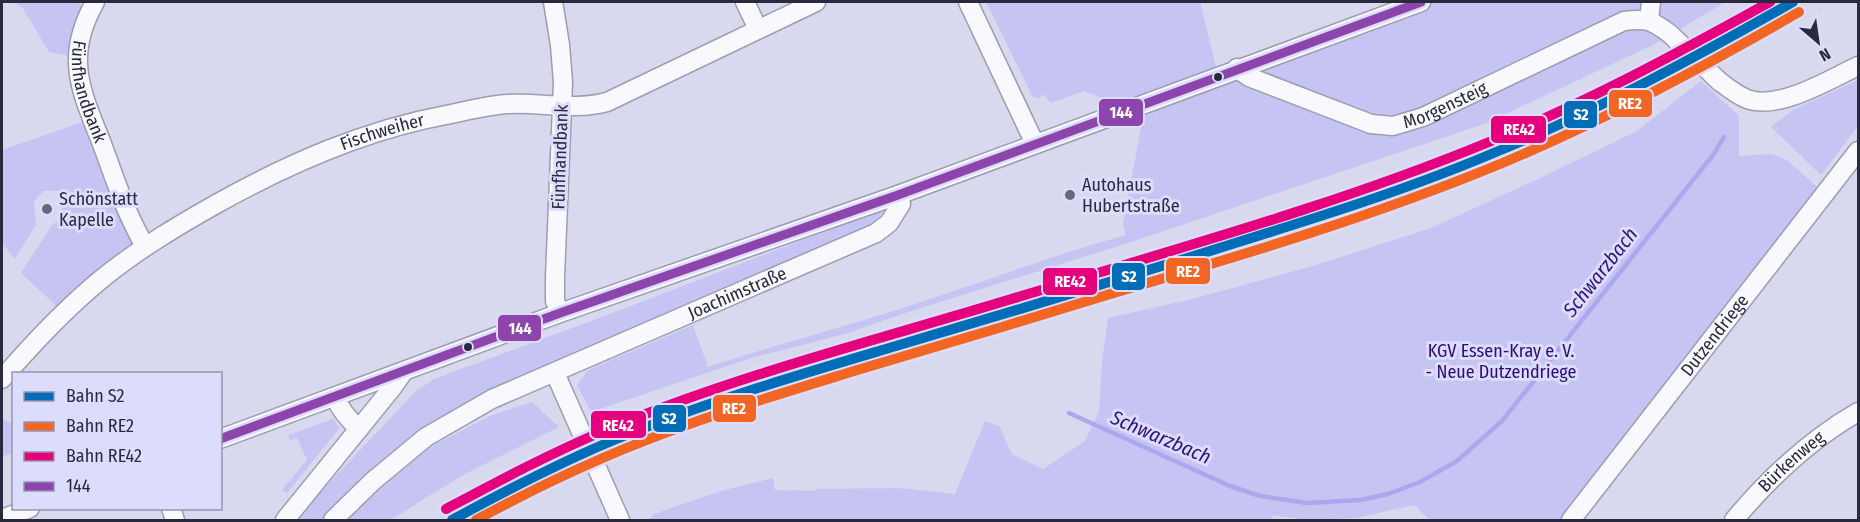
<svg xmlns="http://www.w3.org/2000/svg" width="1860" height="522" viewBox="0 0 1860 522" font-family="'Fira Sans Condensed',sans-serif">
<style>
.green{fill:#c6c4f3}
.lines{fill:none;stroke-linecap:round;stroke-linejoin:round}
.stream{stroke:#ada8ed;stroke-width:4.5}
.minor-casing{stroke:#9d9db0;stroke-width:21}
.minor{stroke:#f9f9fd;stroke-width:18}
.rail-casing{stroke:#d2d2d9;stroke-width:7}
.rail{stroke:#dcdcfd;stroke-width:4.5;stroke-dasharray:14;stroke-linecap:butt}
.minor-bridge-casing{stroke:#9d9db0;stroke-width:21;stroke-linecap:butt}
.minor-bridge{stroke:#f9f9fd;stroke-width:18}
.bus-1-casing{stroke:#dcdcfd;stroke-width:14}
.bus-1{stroke:#8e44ad;stroke-width:9}
.rail-1-casing{stroke:#dcdcfd;stroke-width:15}
.rail-2-casing{stroke:#dcdcfd;stroke-width:15}
.rail-3-casing{stroke:#dcdcfd;stroke-width:15}
.rail-1{stroke:#006db6;stroke-width:10}
.rail-2{stroke:#f26522;stroke-width:10}
.rail-3{stroke:#e5007d;stroke-width:10}
.bus-dot{fill:#2a2a3e;stroke:#dcdcfd;stroke-width:2}
.poi-dot{fill:#67677c;stroke:#dcdcfd;stroke-width:2}
.labels{text-anchor:middle;stroke-width:6;stroke-linejoin:round;paint-order:stroke}
.street-label{font-size:18px;fill:#2a2a3e;stroke:#dcdcfd}
.poi-label{font-size:18px;fill:#2a2a3e;stroke:#dcdcfd;text-anchor:start}
.park-label{font-size:18px;fill:#2d0c76;stroke:#dcdcfd}
.water-label{font-size:20px;font-style:italic;fill:#31147b;stroke:#dcdcfd}
.line-badge{stroke:#dcdcfd;stroke-width:2}
.badge-label{font-size:16px;text-anchor:middle;font-weight:bold;fill:#fff}
</style>
<rect width="100%" height="100%" fill="#d8d8ef"/>
<g class="green">
<path d="M6 2H78L87 16 76 57 49 52 22 7 15 3Z"/>
<path d="M986 2H1200L1217 71 1125 107 1084 91 1051 103 1044 95 1039 98 1033 97Z"/>
<path d="M1428 2H1725L1655 44 1484 124 1125 244 905 313 845 334 751 358 591 412 577 385 588 370 693 325 708 367C774 345 842 328 909 306 981 283 1052 255 1126 235L1123 225 1141 128 1138 107 1237 69 1393 125 1241 70Z"/>
<path d="M1858 80V126L1821 175 1771 127 1793 110Z"/>
<path d="M1701 81 1739 116V156L1772 154 1787 160 1825 194 1568 520H1430L1414 505 1356 518 1308 520 1272 515 1273 520H648L654 514 721 491 773 478 775 490 815 491V489L900 488 955 494 985 421 999 426 1012 454 1043 469 1085 441 1099 411 1102 361 1108 318 1192 299 1313 266 1431 228 1536 180 1637 131Z"/>
<path d="M91 119 144 246 63 312 21 273 52 225 58 221 63 200 59 191H43L34 202 36 225 15 259 2 243V150Z"/>
<path d="M885 208 873 227 572 357 517 377 442 417 405 445 325 520H294L416 391 434 379 610 314Z"/>
<path d="M532 402 559 427 463 475 390 520H345L424 450 492 415Z"/>
<path d="M2 419 13 424 14 452 2 457Z"/>
<path d="M333 419 339 428 338 430 287 493 282 490 307 460 297 438 290 440 288 435Z"/>
</g>
<g class="lines">
<path class="stream" d="M1069 413 1230 486 1260 496 1307 503 1361 500 1388 494 1420 482 1457 461 1502 421 1713 155 1724 137"/>
<g class="minor-casing">
<g id="minor">
<path id="s1" d="M95 2C85 20 77 42 78 64 79 91 92 118 102 144 115 179 126 214 145 246"/>
<path d="M553 2 560 45 563 82 555 277V301L560 313"/>
<path d="M745 2 758 29"/>
<path d="M968 2 1035 144"/>
<path d="M1649 20 1651 2"/>
<path id="s2" d="M1237 68 1249 77 1371 124 1393 126 1423 117 1624 21C1646 18 1652 20 1670 34"/>
<path d="M1719 81C1728 88 1737 95 1747 99 1779 111 1830 79 1858 66"/>
<path d="M555 373 620 520"/>
<path id="s3" d="M2 379C33 343 67 307 104 277 140 248 179 225 218 203 290 163 365 130 446 115 466 111 488 105 508 104 543 102 573 111 607 102L816 2"/>
<path d="M335 397C340 409 349 420 359 429"/>
<path d="M220 439 560 313 898 195 1421 2"/>
<path d="M171 508 175 520"/>
<path d="M2 519 30 508"/>
<path d="M285 520 392 388 404 371"/>
<path id="s4" d="M333 520 373 481 426 437 492 399 876 233 889 223 901 204 898 195"/>
<path id="s5" d="M1571 520 1858 151"/>
<path id="s6" d="M1734 520C1770 477 1809 440 1858 412"/>
</g>
</g>
<use href="#minor" class="minor"/>
<g class="rail-casing">
<path id="rail" d="M1123 277 1254 225 1446 157 1540 118 1638 72 1768 2"/>
</g>
<use href="#rail" class="rail"/>
<g class="minor-bridge-casing">
<path id="minor-bridge" d="M1670 34 1719 81"/>
</g>
<use href="#minor-bridge" class="minor-bridge"/>
<g class="bus-1-casing">
<path id="bus-1" d="M220 439 560 313 898 195 1421 2"/>
</g>
<use href="#bus-1" class="bus-1"/>
<g class="rail-1-casing">
<path id="rail-1" d="M452 520C505 491 559 463 614 440 705 402 802 374 896 346 1007 313 1118 280 1229 245 1319 217 1409 189 1496 152 1599 110 1696 57 1793 2"/>
</g>
<g class="rail-2-casing">
<path id="rail-2" d="M476 520C524 494 573 470 624 449 699 418 776 395 854 371 938 346 1023 321 1107 295 1239 256 1372 217 1500 164 1603 121 1702 68 1799 12"/>
</g>
<g class="rail-3-casing">
<path id="rail-3" d="M446 509C500 480 555 451 613 427 747 372 889 337 1028 294 1182 247 1339 204 1489 142 1586 103 1678 53 1770 2"/>
</g>
<use href="#rail-1" class="rail-1"/>
<use href="#rail-2" class="rail-2"/>
<use href="#rail-3" class="rail-3"/>
</g>
<g class="bus-dot">
<circle cx="1218" cy="77" r="5"/>
<circle cx="468" cy="347" r="5"/>
</g>
<g class="poi-dot">
<circle cx="1070" cy="195" r="6"/>
<circle cx="47" cy="209" r="6"/>
</g>
<g class="labels">
<g class="street-label">
<text dy="6" stroke="none"><textPath href="#s1" startOffset="94">Fünfhandbank</textPath></text>
<text dy="6" stroke="none"><textPath href="#s2" startOffset="224">Morgensteig</textPath></text>
<text dy="6" stroke="none"><textPath href="#s3" startOffset="460">Fischweiher</textPath></text>
<text transform="translate(560 157) rotate(-88)" y="6">Fünfhandbank</text>
<text dy="6" stroke="none"><textPath href="#s4" startOffset="468">Joachimstraße</textPath></text>
<text dy="6" stroke="none"><textPath href="#s5" startOffset="234">Dutzendriege</textPath></text>
<text dy="6" stroke="none"><textPath href="#s6" startOffset="82">Bürkenweg</textPath></text>
</g>
<g class="poi-label">
<text x="1082" y="191">Autohaus<tspan x="1082" dy="21">Hubertstraße</tspan></text>
<text x="59" y="205">Schönstatt<tspan x="59" dy="21">Kapelle</tspan></text>
</g>
<g class="park-label">
<text x="1501" y="357">KGV Essen-Kray e. V.<tspan x="1501" dy="21">- Neue Dutzendriege</tspan></text>
</g>
<g class="water-label">
<text transform="translate(1600 272) rotate(-52)" y="7">Schwarzbach</text>
<text transform="translate(1161 437) rotate(23)" y="7">Schwarzbach</text>
</g>
</g>
<g class="line-badge">
<rect x="1608" y="89" width="45" height="29" rx="6" fill="#f26522"/>
<rect x="1098" y="98" width="46" height="29" rx="6" fill="#8e44ad"/>
<rect x="1563" y="100" width="35" height="29" rx="6" fill="#006db6"/>
<rect x="1490" y="115" width="57" height="29" rx="6" fill="#e5007d"/>
<rect x="1165" y="257" width="46" height="28" rx="6" fill="#f26522"/>
<rect x="1111" y="262" width="35" height="29" rx="6" fill="#006db6"/>
<rect x="1042" y="267" width="56" height="29" rx="6" fill="#e5007d"/>
<rect x="497" y="314" width="45" height="28" rx="6" fill="#8e44ad"/>
<rect x="712" y="394" width="45" height="29" rx="6" fill="#f26522"/>
<rect x="652" y="404" width="35" height="29" rx="6" fill="#006db6"/>
<rect x="590" y="410" width="57" height="29" rx="6" fill="#e5007d"/>
</g>
<g class="badge-label">
<text x="1630" y="109">RE2</text>
<text x="1121" y="118">144</text>
<text x="1581" y="120">S2</text>
<text x="1519" y="135">RE42</text>
<text x="1188" y="277">RE2</text>
<text x="1129" y="282">S2</text>
<text x="1070" y="287">RE42</text>
<text x="520" y="334">144</text>
<text x="734" y="414">RE2</text>
<text x="669" y="424">S2</text>
<text x="618" y="431">RE42</text>
</g>
<rect width="1860" height="522" fill="none" stroke="#2a2a3e" stroke-width="6"/>
<rect x="12" y="372" width="210" height="138" fill="#dcdcfd" stroke="#9595b1" stroke-width="1.5"/>
<rect x="24" y="392" width="30" height="9" fill="#006db6" stroke="#9595b1" stroke-width="1.5"/>
<text x="66" y="402" font-size="18" fill="#2a2a3e">Bahn S2</text>
<rect x="24" y="422" width="30" height="9" fill="#f26522" stroke="#9595b1" stroke-width="1.5"/>
<text x="66" y="432" font-size="18" fill="#2a2a3e">Bahn RE2</text>
<rect x="24" y="452" width="30" height="9" fill="#e5007d" stroke="#9595b1" stroke-width="1.5"/>
<text x="66" y="462" font-size="18" fill="#2a2a3e">Bahn RE42</text>
<rect x="24" y="482" width="30" height="9" fill="#8e44ad" stroke="#9595b1" stroke-width="1.5"/>
<text x="66" y="492" font-size="18" fill="#2a2a3e">144</text>
<g transform="translate(1818 42) rotate(151)" stroke="#dcdcfd" stroke-width="4.5" paint-order="stroke">
<path d="M0-4.5L10 22L0 15L-10 22Z" fill="#2a2a3e"/>
<text y="-9" font-size="16" font-weight="bold" text-anchor="middle" fill="#2a2a3e">N</text>
</g>
</svg>
